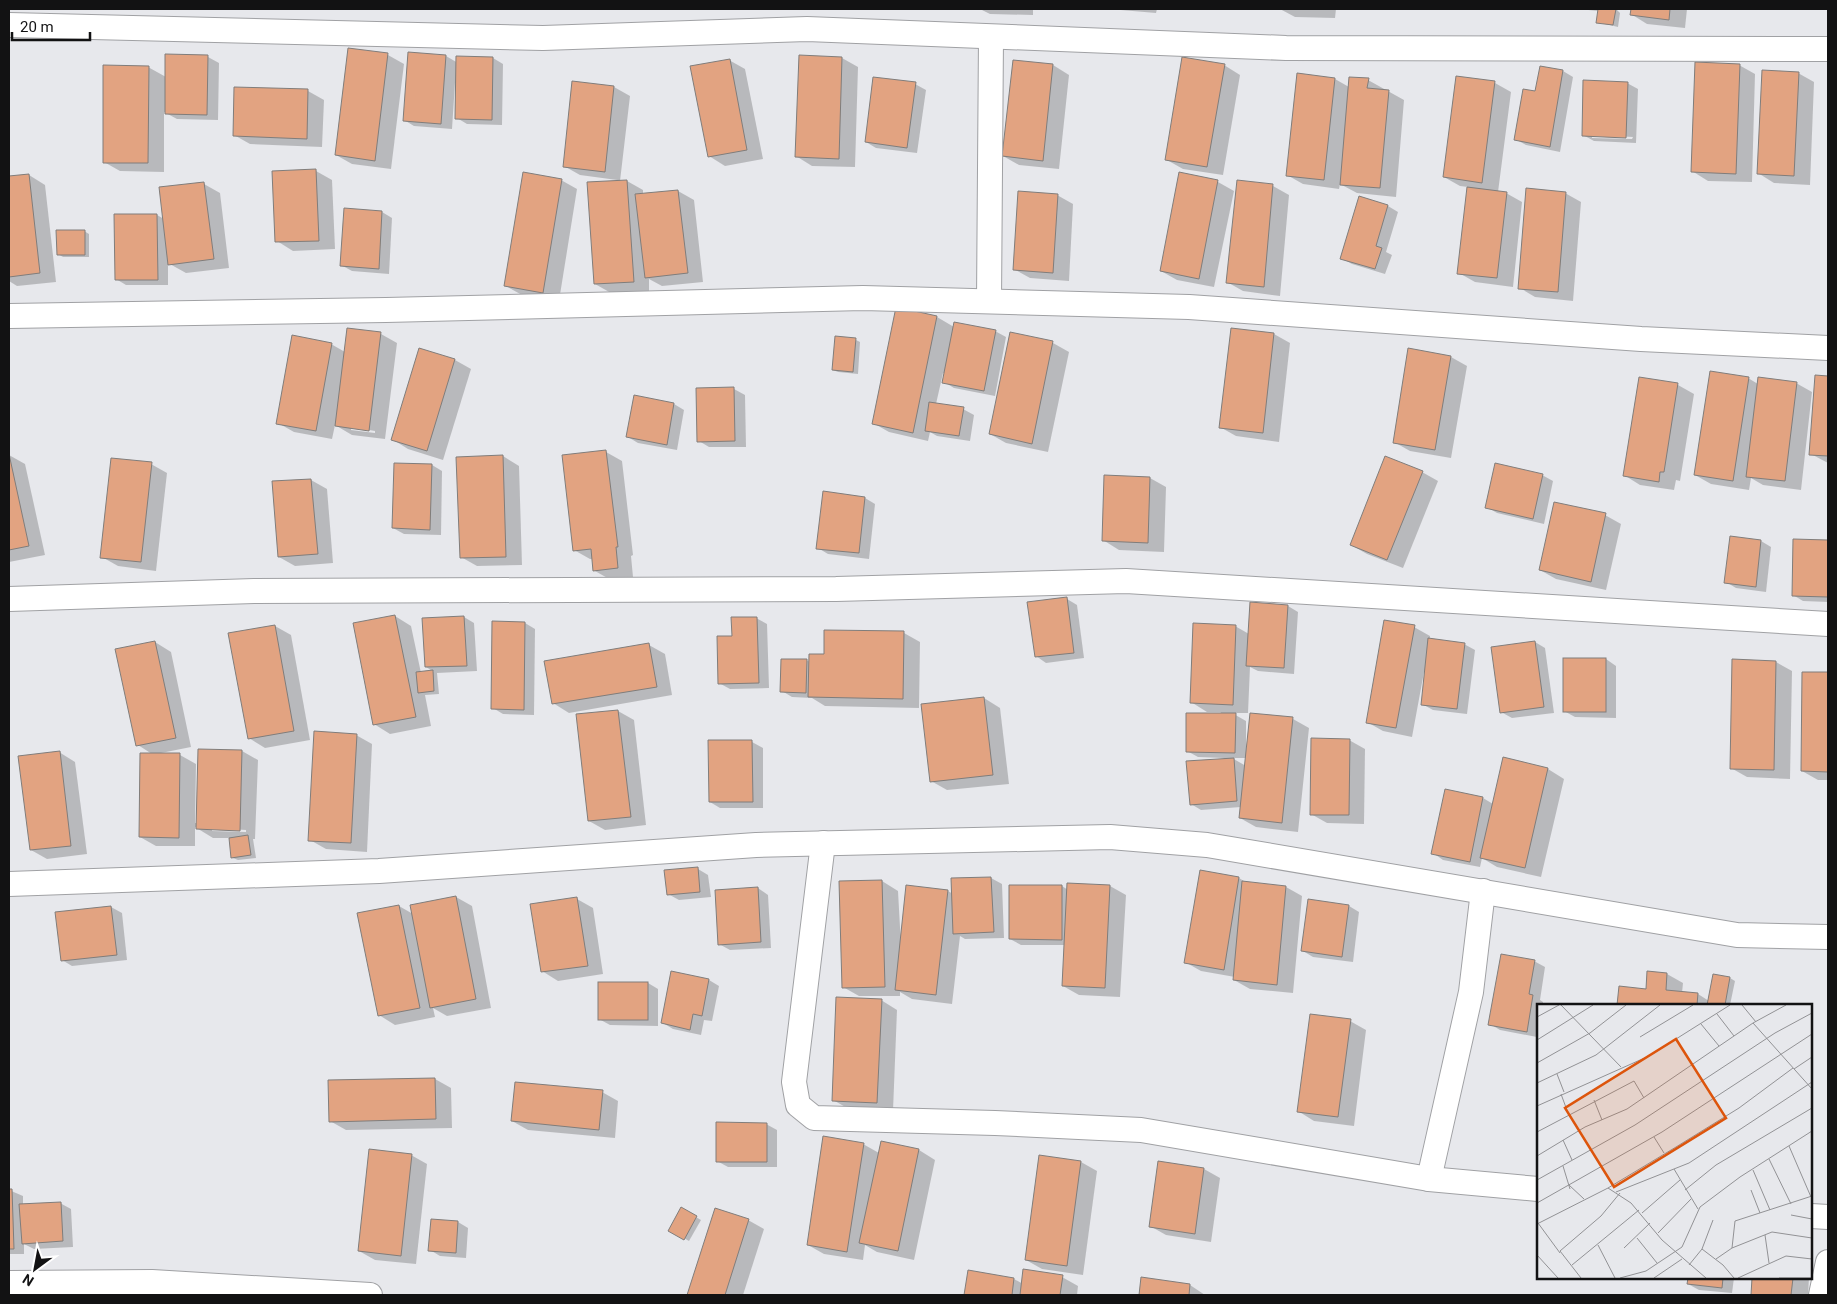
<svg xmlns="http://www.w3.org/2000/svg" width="1837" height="1304" viewBox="0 0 1837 1304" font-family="Roboto,sans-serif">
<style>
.shadow{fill:#0003;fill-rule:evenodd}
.building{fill:#e2a381;stroke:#807d7b}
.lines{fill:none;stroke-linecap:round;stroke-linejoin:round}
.street-casing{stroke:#a0a1a4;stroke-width:26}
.street{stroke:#fff;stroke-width:24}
.inset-road{fill:none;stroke:#929295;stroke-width:1}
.view{fill:#dd550c;fill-opacity:0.15;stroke:#dd550c;stroke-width:2.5}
.inset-edge{fill:none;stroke:#121213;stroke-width:2.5}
</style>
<rect width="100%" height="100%" fill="#e7e8ec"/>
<g class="shadow">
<path d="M980 9H1033V15L990 14Z"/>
<path d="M1109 9H1157L1156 13Z"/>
<path d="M1280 9H1336L1335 18 1295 17Z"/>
<path d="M1577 9H1616L1620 13 1618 27 1597 22 1599 11Z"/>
<path d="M1632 9H1687L1685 28 1647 24 1631 14Z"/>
<path d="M349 50 388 55 404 64 391 169 352 164 336 155Z"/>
<path d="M409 53 446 56 458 63 493 58 503 64 502 125 467 124 457 118V83H455L452 129 414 126 404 120Z"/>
<path d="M167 56 208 57 219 63 218 120 177 119 164 112V172L120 171 104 162 148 67 166 77Z"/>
<path d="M800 56 842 58 858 67 855 167 812 166 796 156Z"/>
<path d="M729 60 745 69 763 159 725 166 709 156Z"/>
<path d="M1014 61 1053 65 1069 75 1059 169 1019 165 1003 156Z"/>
<path d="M1224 65 1240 75 1223 175 1183 169 1167 160Z"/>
<path d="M1739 65 1755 74 1752 182 1708 181 1692 171Z"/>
<path d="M1541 68 1563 71 1573 77 1560 152 1526 145 1515 139 1536 93Z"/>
<path d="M1798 73 1814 82 1810 185 1774 183 1758 173Z"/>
<path d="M1457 78 1495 83 1511 92 1498 192 1506 193 1522 202 1513 287 1475 282 1459 273 1468 187 1460 186 1444 177Z"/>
<path d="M1335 79 1349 87 1368 80 1404 100 1396 197 1357 193 1340 184 1339 189 1303 184 1287 175Z"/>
<path d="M573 82 614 87 630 96 620 181H627L643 190V195L678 191 694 200 703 282 662 286 649 279V291L611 293 595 284 617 180 580 175 564 166Z"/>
<path d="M1627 83 1638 89 1636 143 1594 141 1583 135ZM1592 135 1633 137 1632 139 1592 138Z"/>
<path d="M915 84 926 90 917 153 876 148 866 142Z"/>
<path d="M308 91 324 100 322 147 250 144 234 135Z"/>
<path d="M316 171 332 180 335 249 293 251 277 241Z"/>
<path d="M29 175 45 185 56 282 17 286 9 281V177Z"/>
<path d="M561 180 577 189 559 301 522 295 506 286Z"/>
<path d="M1238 181 1273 186 1289 195 1280 296 1243 291 1227 282Z"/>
<path d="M1218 182 1234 191 1214 287 1177 280 1161 271Z"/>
<path d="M204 184 220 193 229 268 186 273 168 263V285H126L116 279 157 215 164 219Z"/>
<path d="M1565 193 1581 202 1573 301 1535 297 1520 288Z"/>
<path d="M1057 195 1073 204 1069 281 1030 278 1014 269Z"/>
<path d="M1360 198 1388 206 1398 212 1386 252 1392 255 1385 274 1352 264 1341 258Z"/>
<path d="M345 210 382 212 392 218 389 274 352 271 341 265Z"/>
<path d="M84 231 89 234V257H63L58 254Z"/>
<path d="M937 317 954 327 995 331 1006 337 995 396 954 388 944 382 945 373H943L936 404 963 409 974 415 970 441 937 436 930 432 928 441 889 432 873 423Z"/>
<path d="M348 329 381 334 397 343 385 439 352 435 335 425 332 439 294 432 278 423 331 344 345 352ZM351 427 375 431V433L351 430Z"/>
<path d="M1232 329 1274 334 1290 343 1279 442 1236 436 1220 427Z"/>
<path d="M1011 334 1053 343 1069 352 1048 452 1006 443 990 434Z"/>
<path d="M856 340 860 342 858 374 838 372 833 370Z"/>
<path d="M420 349 455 360 471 369 443 460 408 449 392 439Z"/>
<path d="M1451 357 1467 366 1451 458 1410 451 1394 442Z"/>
<path d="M1816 377 1828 378V463L1811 454Z"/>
<path d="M1640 378 1678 385 1694 394 1680 481 1676 480 1674 490 1640 485 1624 475Z"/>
<path d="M1748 378 1758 384 1796 383 1812 392 1801 490 1763 485 1751 478 1749 490 1711 484 1695 475Z"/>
<path d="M697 389H734L745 395 746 447H709L699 441Z"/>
<path d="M635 397 674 404 684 410 677 450 638 443 628 437Z"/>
<path d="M606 452 622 461 633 555 631 556 633 577 611 580 595 571 593 559H590L574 550Z"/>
<path d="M9 455 25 464 45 555 9 562Z"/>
<path d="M503 456 519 466 522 565 477 566 461 557Z"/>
<path d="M151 464 167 473 156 571 118 566 102 557Z"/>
<path d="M432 465 442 471 441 535 404 534 393 528Z"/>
<path d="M1422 472 1438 481 1403 568 1367 554 1351 545Z"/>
<path d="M1542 475 1553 481 1544 524 1497 513 1487 507Z"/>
<path d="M1150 478 1166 487 1164 552 1119 550 1103 540Z"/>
<path d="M311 480 327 489 333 563 295 566 279 557Z"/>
<path d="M865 498 875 504 869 559 828 554 818 548Z"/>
<path d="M1605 515 1621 524 1606 590 1556 579 1540 570Z"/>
<path d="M1794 540 1828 542V602L1803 601 1793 595Z"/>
<path d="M1761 541 1771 547 1766 592 1736 588 1726 582Z"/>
<path d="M1067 599 1077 605 1084 658 1046 663 1036 656Z"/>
<path d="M1288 606 1298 612 1294 674 1258 671 1250 667 1248 713H1232L1246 721V750L1293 719 1309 728 1298 832 1256 827 1240 818 1241 807 1201 810 1191 804 1224 758 1198 757 1187 751 1220 714 1221 712H1207L1191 702 1235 626 1249 634ZM1232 758H1247L1246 766Z"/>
<path d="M395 616 411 626 421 673 434 672 426 667 464 617 474 623 477 671 437 673 439 694 425 695 431 726 390 734 374 724Z"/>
<path d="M756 618 767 624 769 688 730 689 719 683 733 638Z"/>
<path d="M525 623 535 629 534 715 503 714 493 708Z"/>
<path d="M275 626 291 635 310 740 265 748 249 738Z"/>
<path d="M1414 627 1430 636V640L1464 644 1475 650 1467 714 1433 710 1422 704 1426 672H1424L1412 737 1383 731 1367 722Z"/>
<path d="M904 633 920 642 919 708 825 706 812 698 792 697 782 691 806 660 810 662 825 655Z"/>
<path d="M155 642 171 652 191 747 161 753 180 755 196 764 195 823H197L242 751 258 760 255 839H253L256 858 238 860 233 858 230 838H213L195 827V846H156L140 837 152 754 138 745ZM212 828 246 830V832L212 831Z"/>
<path d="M1535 642 1545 648 1554 713 1512 718 1501 712Z"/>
<path d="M649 645 665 654 672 695 569 713 553 703Z"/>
<path d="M1606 659 1616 666V718L1575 717 1564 711Z"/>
<path d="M1776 662 1792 671 1790 779 1747 777 1731 768Z"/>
<path d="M1804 673H1828V780H1818L1802 771Z"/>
<path d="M984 698 1000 708 1009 784 947 790 931 781Z"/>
<path d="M618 711 634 720 646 825 605 830 589 821Z"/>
<path d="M356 735 372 744 367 852 326 849 310 840Z"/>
<path d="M1349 740 1365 749 1364 824 1327 823 1311 814Z"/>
<path d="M752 742 763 748V808H720L710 802Z"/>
<path d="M59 752 75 762 87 854 47 859 31 850Z"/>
<path d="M1504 759 1548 769 1564 779 1541 877 1497 867 1482 858 1480 867 1443 860 1433 853 1446 791 1483 798 1493 804Z"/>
<path d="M698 869 708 875 711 897 679 900 668 894Z"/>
<path d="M1201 872 1239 878 1247 883 1286 887 1302 896 1293 993 1250 989 1234 980 1235 977 1201 971 1185 962Z"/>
<path d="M991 878 1002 884 1004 938 965 939 960 936 952 1004 912 999 900 992V996H859L843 987 882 881 898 891 901 945 948 891 953 894 952 880Z"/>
<path d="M1062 886 1068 890 1110 886 1126 895 1120 997 1079 995 1063 986 1065 945H1021L1010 939Z"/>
<path d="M758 888 768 895 771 948 730 950 719 944Z"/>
<path d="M456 897 472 906 491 1008 447 1016 433 1008 435 1017 395 1025 379 1015 399 906 413 914Z"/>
<path d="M577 899 593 908 603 974 558 981 542 971Z"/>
<path d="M1349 906 1359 912 1353 962 1313 957 1303 951Z"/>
<path d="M111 907 122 913 127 960 72 966 62 960Z"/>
<path d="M1534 961 1545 967 1540 1000 1543 1002V1005H1538L1537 1037 1500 1030 1490 1024Z"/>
<path d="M1667 974 1683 983 1682 993 1698 994 1709 1001 1730 978 1735 981 1730 1005H1619L1620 988 1647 990Z"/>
<path d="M709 980 719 986 712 1021 704 1020 701 1035 673 1029 663 1023Z"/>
<path d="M648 983 658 989V1026L610 1025 599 1019Z"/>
<path d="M881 1000 897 1010 893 1111 849 1109 833 1100Z"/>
<path d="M1350 1021 1366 1030 1354 1126 1314 1121 1298 1111Z"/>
<path d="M435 1079 451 1088 452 1128 346 1130 330 1121Z"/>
<path d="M602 1092 618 1101 615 1138 528 1130 512 1121Z"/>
<path d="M766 1124 777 1130V1167H728L717 1161Z"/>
<path d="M882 1143 919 1150 935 1160 914 1260 877 1252 865 1245 863 1260 824 1254 808 1245 863 1144 879 1153Z"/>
<path d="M411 1155 427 1164 416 1264 375 1260 359 1251Z"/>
<path d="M1040 1156 1081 1162 1097 1171 1083 1275 1042 1269 1026 1260Z"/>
<path d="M1159 1162 1204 1169 1220 1178 1211 1242 1166 1235 1150 1226Z"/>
<path d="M9 1190 23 1196V1205L60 1203 71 1209 73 1247 34 1249 24 1244V1254H9Z"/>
<path d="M682 1209 701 1220 689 1241 670 1230Z"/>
<path d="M716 1210 748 1220 764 1229 743 1295H689Z"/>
<path d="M458 1222 468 1228 466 1258 440 1256 430 1250Z"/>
<path d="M969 1272 1014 1279 1023 1284 1062 1277 1078 1286 1077 1295H966Z"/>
<path d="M1689 1278H1734L1732 1293 1699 1290 1688 1284Z"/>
<path d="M1753 1278H1809L1808 1295H1752Z"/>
<path d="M1142 1279 1190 1285 1205 1295H1140Z"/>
</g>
<g class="building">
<path d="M1598 9H1616L1613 25 1596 23Z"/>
<path d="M1631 9H1670L1669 20 1630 15Z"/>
<path d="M348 48 388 53 375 161 335 155Z"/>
<path d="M408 52 446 55 441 124 403 121Z"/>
<path d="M165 54 208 55 207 115 165 114Z"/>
<path d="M799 55 842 57 839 159 795 157Z"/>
<path d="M456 56 493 57 492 120 455 119Z"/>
<path d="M1182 57 1225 64 1207 167 1165 160Z"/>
<path d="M730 59 747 150 708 157 690 66Z"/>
<path d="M1013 60 1053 64 1043 161 1002 156Z"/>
<path d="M1695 62 1740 64 1736 174 1691 172Z"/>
<path d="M103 65 149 66 148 163H103Z"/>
<path d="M1540 66 1563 70 1550 147 1514 140 1523 89 1535 91Z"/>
<path d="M1762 70 1799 72 1794 176 1757 174Z"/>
<path d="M1297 73 1335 78 1324 180 1286 176Z"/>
<path d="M1456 76 1495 81 1482 183 1443 177Z"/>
<path d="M873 77 916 82 907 148 865 142Z"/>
<path d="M1349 77 1369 78 1367 88 1389 90 1380 188 1340 185Z"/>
<path d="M1583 80 1628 82 1626 138 1582 136Z"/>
<path d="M572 81 614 86 605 172 563 167Z"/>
<path d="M234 87 308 89 307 139 233 136Z"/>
<path d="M316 169 319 241 275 242 272 171Z"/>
<path d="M523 172 562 179 543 293 504 286Z"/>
<path d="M1179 172 1218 180 1199 279 1160 271Z"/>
<path d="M29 174 40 273 9 277V176Z"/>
<path d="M627 180 634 282 594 284 587 182Z"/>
<path d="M1237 180 1273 184 1264 287 1226 283Z"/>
<path d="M204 182 214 259 168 265 159 187Z"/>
<path d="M1467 187 1507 192 1497 278 1457 274Z"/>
<path d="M1526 188 1566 192 1558 292 1518 289Z"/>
<path d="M678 190 688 273 645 278 635 194Z"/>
<path d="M1018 191 1058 194 1053 273 1013 270Z"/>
<path d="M1359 196 1388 205 1376 246 1382 248 1375 269 1340 259Z"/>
<path d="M344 208 382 211 379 269 340 266Z"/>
<path d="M114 214H157L158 280H115Z"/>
<path d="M56 230H85V255H57Z"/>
<path d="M896 307 937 316 913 433 872 424Z"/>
<path d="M954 322 996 330 984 391 942 383Z"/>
<path d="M347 328 381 332 369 431 335 426Z"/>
<path d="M1231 328 1274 333 1263 433 1219 428Z"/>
<path d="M1010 332 1053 341 1032 444 989 434Z"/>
<path d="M292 335 332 343 316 431 276 424Z"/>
<path d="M835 336 856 338 853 372 832 370Z"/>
<path d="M419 348 455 359 427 451 391 440Z"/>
<path d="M1408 348 1451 356 1435 450 1393 443Z"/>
<path d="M1710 371 1749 377 1733 481 1694 475Z"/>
<path d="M1815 375 1828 376V456L1809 455Z"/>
<path d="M1639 377 1678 383 1664 472H1660L1659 482 1623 476Z"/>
<path d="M1758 377 1797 382 1785 481 1746 477Z"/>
<path d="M734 387 735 441 697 442 696 388Z"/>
<path d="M634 395 674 403 667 445 626 437Z"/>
<path d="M929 402 964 407 959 436 925 431Z"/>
<path d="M606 450 618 547H616L618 568 593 571 591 549 573 551 562 455Z"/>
<path d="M9 454 29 546 9 550Z"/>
<path d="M503 455 506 557 460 558 456 457Z"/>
<path d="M1385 456 1423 471 1387 560 1350 545Z"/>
<path d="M111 458 152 462 141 562 100 558Z"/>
<path d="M394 463 432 464 430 530 392 528Z"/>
<path d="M1495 463 1543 474 1533 519 1485 508Z"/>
<path d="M1104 475 1150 477 1148 543 1102 541Z"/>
<path d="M311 479 318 554 278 557 272 481Z"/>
<path d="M823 491 865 497 859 553 816 549Z"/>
<path d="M1554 502 1606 513 1591 582 1539 570Z"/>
<path d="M1730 536 1761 540 1756 587 1724 583Z"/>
<path d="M1793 539 1828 540V597L1792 596Z"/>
<path d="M1067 597 1074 653 1035 657 1027 602Z"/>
<path d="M1250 602 1288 605 1284 668 1246 666Z"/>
<path d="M395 615 416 717 373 725 353 623Z"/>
<path d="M464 616 467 666 425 667 422 618Z"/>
<path d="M731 617H757L759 683 718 684 717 636H732Z"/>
<path d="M1384 620 1415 625 1396 728 1366 723Z"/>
<path d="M492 621 525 622 524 710 491 709Z"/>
<path d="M1193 623 1236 625 1233 705 1190 703Z"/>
<path d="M275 625 294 731 248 739 228 633Z"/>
<path d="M824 630 904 631 903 699 808 697 809 654H824Z"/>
<path d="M1428 638 1465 643 1457 709 1421 705Z"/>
<path d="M155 641 176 738 136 746 115 649Z"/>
<path d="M1535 641 1544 707 1500 713 1491 647Z"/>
<path d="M649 643 657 687 552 704 544 661Z"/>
<rect x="1563" y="658" width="43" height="54"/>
<path d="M781 659H807L806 693 780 692Z"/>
<path d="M1732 659 1776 661 1774 770 1730 769Z"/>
<path d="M433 670 434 691 418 693 416 672Z"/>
<path d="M1802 672H1828V772L1801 771Z"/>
<path d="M984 697 993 775 930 782 921 704Z"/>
<path d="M618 710 631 817 588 821 576 714Z"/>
<path d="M1186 713H1236L1235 753 1186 752Z"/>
<path d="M1250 713 1293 717 1282 823 1239 818Z"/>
<path d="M314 731 357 734 351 843 308 841Z"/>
<path d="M1311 738 1350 739 1349 815H1310Z"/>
<path d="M708 740H752L753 802H709Z"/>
<path d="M198 749 242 750 240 831 196 829Z"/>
<path d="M60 751 71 846 30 850 18 756Z"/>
<path d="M140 753H180L179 838 139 837Z"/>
<path d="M1503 757 1548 768 1525 868 1480 858Z"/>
<path d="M1234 758 1237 801 1190 805 1186 761Z"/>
<path d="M1445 789 1483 797 1470 862 1431 854Z"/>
<path d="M248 835 251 855 231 858 229 838Z"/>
<path d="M698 867 700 892 667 895 664 870Z"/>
<path d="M1200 870 1239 877 1224 970 1184 963Z"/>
<path d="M991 877 994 932 953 934 951 878Z"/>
<path d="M882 880 885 987 842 988 839 881Z"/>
<path d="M1242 881 1286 886 1277 985 1233 980Z"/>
<path d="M1067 883 1110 885 1105 988 1062 986Z"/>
<path d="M906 885 948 890 936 995 895 990Z"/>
<path d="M1009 885H1062V940L1009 939Z"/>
<path d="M758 887 761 942 718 945 715 890Z"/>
<path d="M456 896 476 999 430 1008 410 905Z"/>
<path d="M577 897 588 966 541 972 530 904Z"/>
<path d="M1308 899 1349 905 1342 957 1301 951Z"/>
<path d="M399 905 420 1008 378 1016 357 913Z"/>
<path d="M111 906 117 955 61 961 55 912Z"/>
<path d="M1501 954 1535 960 1529 994 1533 995 1527 1032 1488 1025Z"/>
<path d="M671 971 709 979 702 1016 693 1014 690 1030 661 1023Z"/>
<path d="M1647 971 1667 973 1666 990 1698 993 1697 1005H1617L1619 986 1646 989Z"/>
<path d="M1713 974 1730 977 1725 1005H1707Z"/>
<rect x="598" y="982" width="50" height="38"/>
<path d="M836 997 882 999 877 1103 832 1101Z"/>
<path d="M1310 1014 1351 1019 1338 1117 1297 1112Z"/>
<path d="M435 1078 436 1119 329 1122 328 1080Z"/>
<path d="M515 1082 603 1090 599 1130 511 1121Z"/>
<path d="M716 1122 767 1123V1162H716Z"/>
<path d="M823 1136 864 1143 847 1252 807 1245Z"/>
<path d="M881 1141 919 1149 898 1251 859 1243Z"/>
<path d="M369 1149 412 1154 401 1256 358 1251Z"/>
<path d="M1039 1155 1081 1161 1067 1266 1025 1260Z"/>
<path d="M1158 1161 1204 1168 1195 1234 1149 1227Z"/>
<path d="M9 1189H12L14 1249H9Z"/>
<path d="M61 1202 63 1241 22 1244 19 1204Z"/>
<path d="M681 1207 697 1216 684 1240 668 1231Z"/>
<path d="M715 1208 749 1219 725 1295H687Z"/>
<path d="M431 1219 458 1221 456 1253 428 1251Z"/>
<path d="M1023 1269 1063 1275 1060 1295H1020Z"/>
<path d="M968 1270 1014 1278 1012 1295H964Z"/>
<path d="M1141 1277 1190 1284 1189 1295H1139Z"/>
<path d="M1688 1278H1723L1722 1288 1687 1284Z"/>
<path d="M1752 1278H1793L1791 1295H1751Z"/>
</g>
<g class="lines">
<g class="street-casing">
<g id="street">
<path d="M9 25 543 38 807 29 1286 48 1828 49"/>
<path d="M989 301 991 37"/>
<path d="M9 316 386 310 863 298 1189 307 1641 339 1828 348"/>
<path d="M9 599 254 591 836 589 1126 581 1828 624"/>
<path d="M823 843 794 1082 798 1105 814 1118 995 1123 1141 1130 1429 1179 1538 1189"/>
<path d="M9 884 379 871 756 845 1110 837 1207 845 1737 935 1828 937"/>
<path d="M1429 1179 1471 992 1483 891"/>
<path d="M1811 1216 1828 1217"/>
<path d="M9 1283 152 1282 370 1295"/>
<path d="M1821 1295 1828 1262"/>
</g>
</g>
<use href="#street" class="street"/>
</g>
<g transform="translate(1537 1004)">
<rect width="275" height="275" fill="#e7e8ec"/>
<path class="inset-road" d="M24 1 84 63M205 1 219 18M180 10 197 32M0 13 22 1M216 19 249 1M164 20 182 42M103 33 156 1M0 36 56 1M0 59 53 29 89 1M257 65 275 53M20 70 27 88M0 79 59 51 123 1M24 90 31 109M57 96 65 116M0 102 112 52 193 1M0 128 97 77 107 94M117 133 127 149M26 136 35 156M252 142 274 193M0 152 48 123 90 105 216 19 275 85M232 155 254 200M26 162 33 185M137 165 161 205M216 166 233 206M0 176 98 121 238 29 275 9M32 181 47 195M71 184 94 199 125 236 169 274M148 186 179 161 275 104M214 186 223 209M79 188 152 159 275 78M0 199 125 128 275 30M105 209 143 176M254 211 275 215M1 219 23 249M0 220 71 184 139 143 202 104 256 64M121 229 154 195M228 231 232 259M100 234 120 259M61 241 78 274M87 244 113 219M195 244 198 217 275 192M165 245 186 261 197 274M0 251 21 274M179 255 195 244 235 228 275 234M35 261 102 206M152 261 165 245 176 216M44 274 23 247 64 212 83 189M83 274 109 267 145 243 163 203 203 173 275 127M117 274 145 255M201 274 249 252 275 255M242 274H274"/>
<path class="view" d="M139 35 189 114 77 183 28 104Z"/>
<rect width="275" height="275" class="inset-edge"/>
</g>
<rect width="1837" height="1304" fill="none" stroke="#121213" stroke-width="20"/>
<g transform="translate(35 1269) rotate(212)" stroke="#ffffff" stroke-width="4" paint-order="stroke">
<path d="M0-4L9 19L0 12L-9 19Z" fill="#121213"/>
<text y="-8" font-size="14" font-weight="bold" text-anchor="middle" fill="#121213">N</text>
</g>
<path d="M12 32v8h78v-8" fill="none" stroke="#121213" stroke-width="2.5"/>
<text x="20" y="32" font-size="15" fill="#121213" stroke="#ffffff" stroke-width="4" paint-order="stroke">20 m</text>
</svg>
